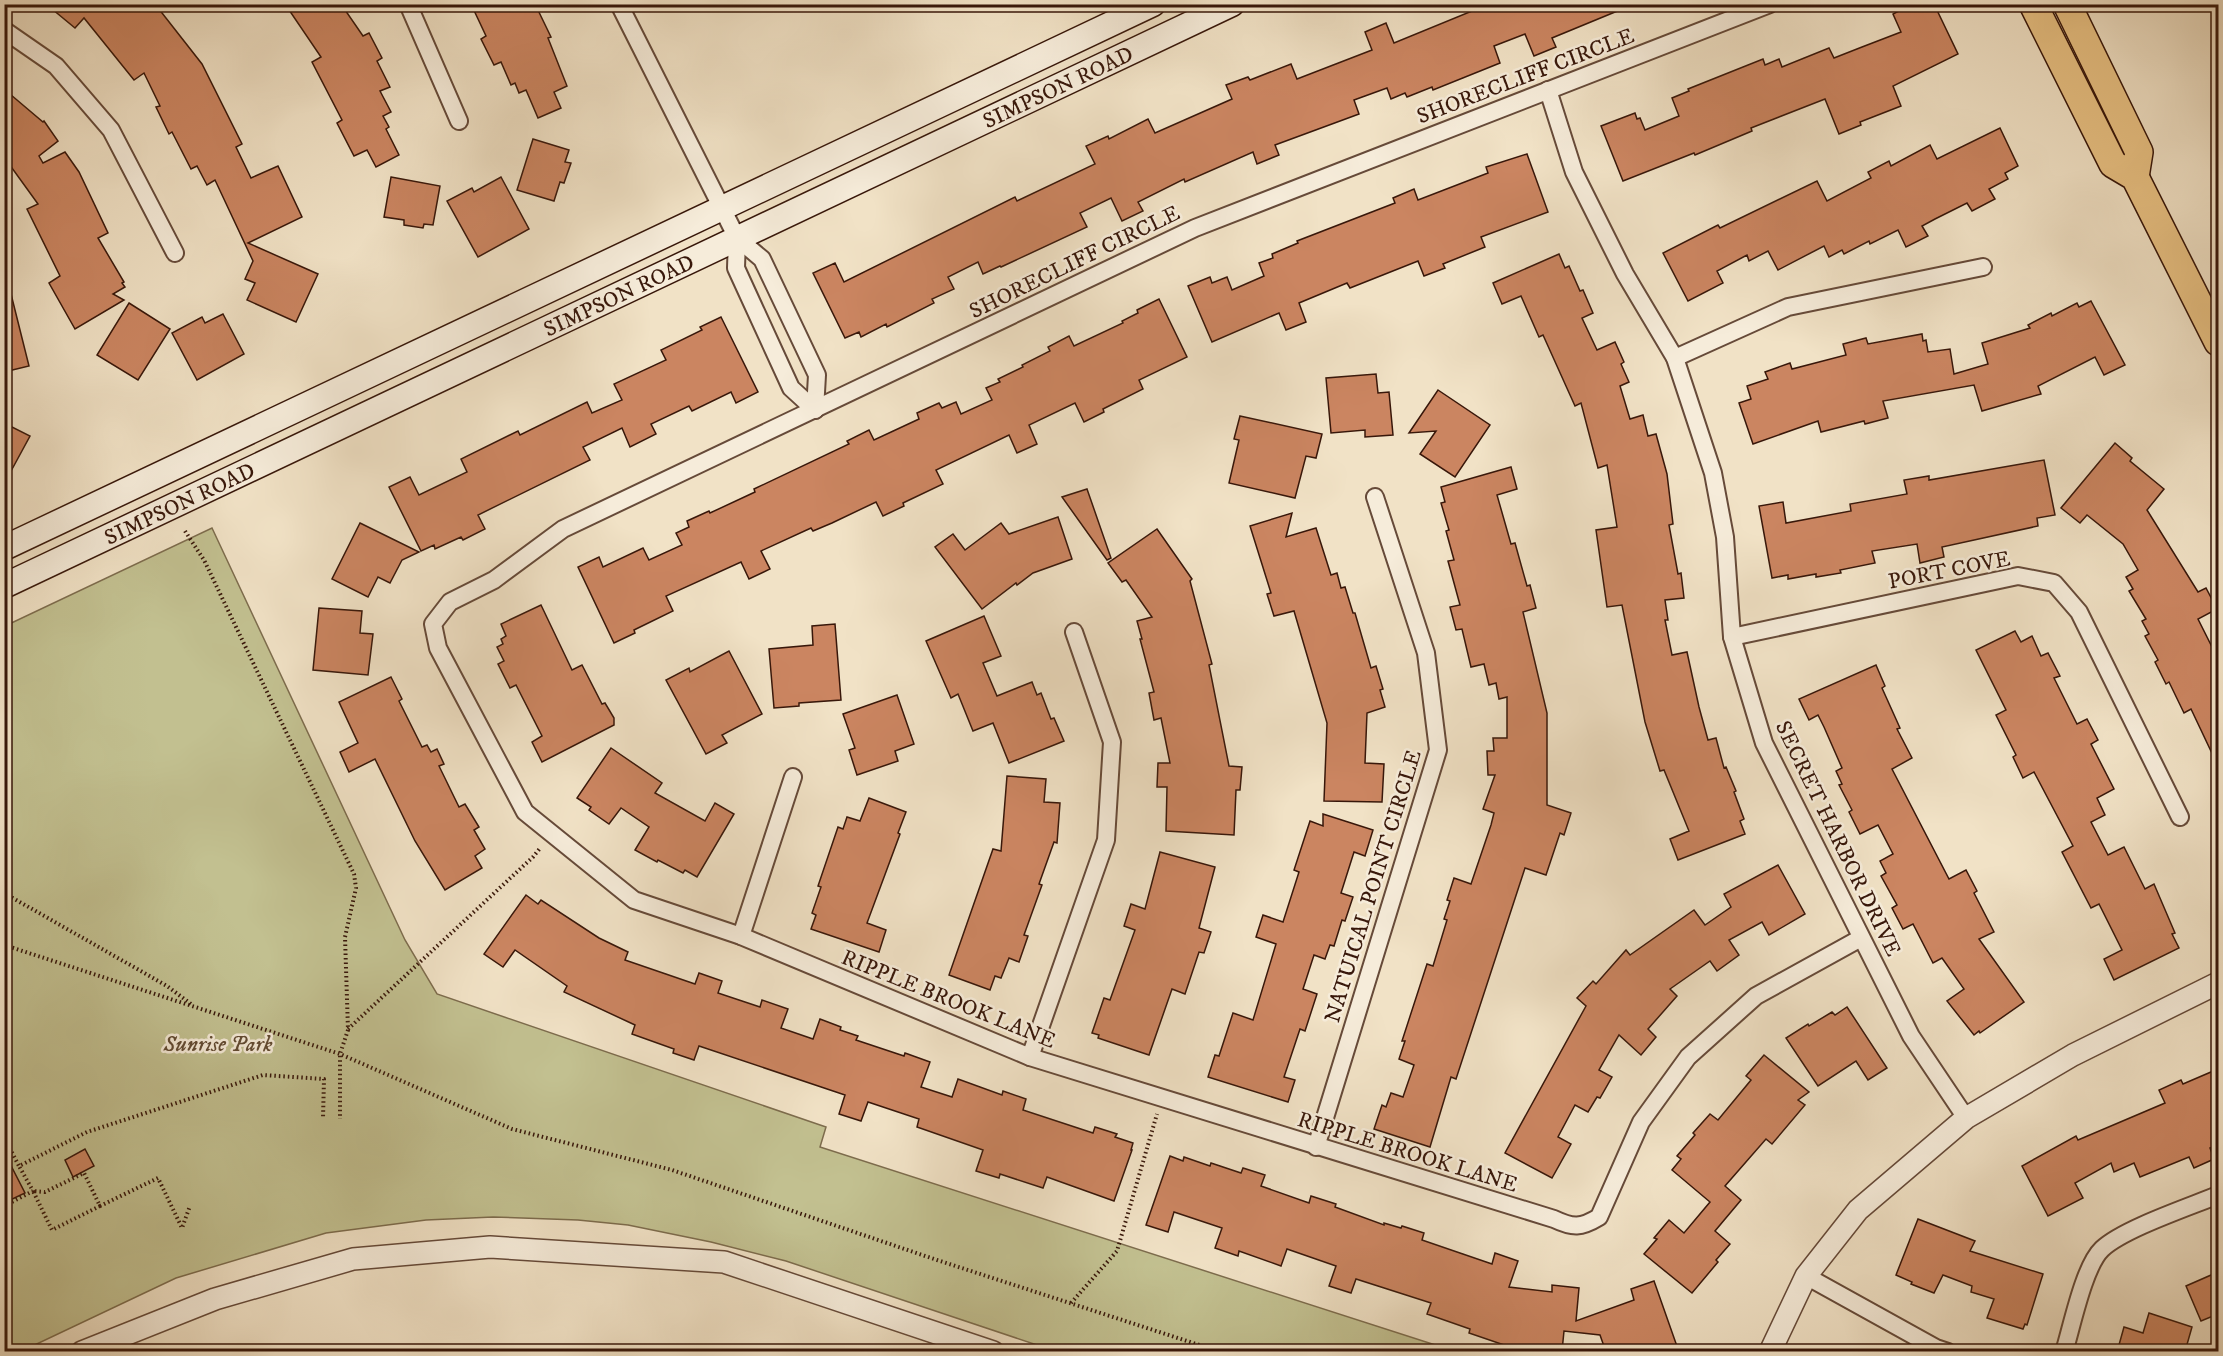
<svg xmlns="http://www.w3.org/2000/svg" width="2223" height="1356" viewBox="0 0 2223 1356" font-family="'IM FELL DW Pica',serif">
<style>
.green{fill:#c2c090;stroke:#7d6c4d;stroke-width:1.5}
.building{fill:#cb8561;stroke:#38170a;stroke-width:1.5}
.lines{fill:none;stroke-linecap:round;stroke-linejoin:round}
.minor-casing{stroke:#664a39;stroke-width:20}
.tertiary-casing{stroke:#664a39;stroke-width:24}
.secondary-casing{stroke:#38170a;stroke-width:27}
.primary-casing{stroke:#38170a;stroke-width:30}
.path{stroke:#38170a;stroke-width:4;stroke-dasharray:1.5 3;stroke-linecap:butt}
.minor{stroke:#f6ecda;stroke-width:16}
.tertiary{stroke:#f6ecda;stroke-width:21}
.secondary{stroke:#f6ecda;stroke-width:24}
.primary{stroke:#e8c183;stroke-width:27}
.labels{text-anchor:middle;stroke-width:5;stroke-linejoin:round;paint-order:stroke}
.street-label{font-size:22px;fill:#38170a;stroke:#f6ecda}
.park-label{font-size:22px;font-style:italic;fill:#614a32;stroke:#f6ecda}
</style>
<rect width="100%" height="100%" fill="#f1e2c6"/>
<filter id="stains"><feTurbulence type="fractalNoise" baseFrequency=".00333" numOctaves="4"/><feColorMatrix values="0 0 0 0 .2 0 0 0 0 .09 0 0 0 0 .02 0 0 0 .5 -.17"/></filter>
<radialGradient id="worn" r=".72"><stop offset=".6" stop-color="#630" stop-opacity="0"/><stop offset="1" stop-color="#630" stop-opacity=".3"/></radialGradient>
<path class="green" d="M212 528 405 940 437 994 826 1127 820 1147 1454 1351H1055L786 1261 711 1242 628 1225 578 1220 493 1217 426 1220 326 1233 176 1278 22 1351H5V626Z"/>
<g class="building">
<path d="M46 4H155L202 64 242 144 236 147 251 178 278 166 302 217 248 243 318 274 296 322 247 300 255 283 245 279 253 261 215 180 207 185 197 166 191 169 172 132 169 134 156 107 160 106 144 73 134 80 84 18 75 28Z"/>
<path d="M285 4H341L363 36 369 33 382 58 377 61 390 87 380 91 391 112 383 116 389 127 386 129 399 155 376 167 367 150 354 156 337 123 342 120 312 62 321 57Z"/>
<path d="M471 4H535L551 37 548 38 567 86 554 92 561 108 538 118 526 90 519 93 515 83 511 85 501 62 494 65 481 39 486 36Z"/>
<path d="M1489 4 1632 5 1552 38 1556 47 1534 56 1525 34 1494 46 1500 63 1433 90 1432 87 1407 97 1405 93 1391 99 1387 88 1354 100 1359 114 1275 145 1279 155 1257 164 1253 152 1185 182 1184 179 1138 202 1143 211 1122 221 1111 198 1080 213 1087 227 1001 267 1000 266 983 274 978 262 948 277 954 289 932 299 934 303 887 327 886 324 861 337 859 332 845 338 813 273 835 263 844 282 1015 197 1017 201 1095 164 1086 146 1108 136 1109 139 1148 119 1155 133 1232 99 1226 85 1248 77 1250 80 1291 64 1297 79 1372 50 1365 32 1386 23 1394 43Z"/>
<path d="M1912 4H1934L1958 54 1893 86 1901 106 1860 122 1861 125 1839 134 1825 99 1751 128 1752 131 1695 155 1694 153 1623 181 1601 126 1635 113 1637 119 1640 118 1645 130 1679 116 1672 98 1689 91 1688 89 1763 59 1765 65 1779 59 1782 67 1829 48 1834 58 1862 47 1901 32 1893 14Z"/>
<path d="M4 89 43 122 44 121 58 141 39 156 43 163 65 152 79 172 108 233 98 238 124 282 122 283 125 287 113 294 124 300 75 329 49 283 60 276 27 209 38 204 4 157Z"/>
<path d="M2000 128 2018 166 2005 173 2008 179 1989 189 1995 199 1972 211 1967 203 1935 219 1922 226 1928 236 1906 247 1898 230 1870 244 1869 241 1844 254 1842 250 1829 257 1824 246 1778 270 1768 251 1749 261 1747 255 1717 271 1723 283 1688 301 1663 253 1718 225 1720 228 1817 181 1827 201 1871 178 1868 172 1889 161 1891 166 1930 145 1937 159Z"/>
<path d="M533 139 569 150 565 162 571 163 564 183 560 182 554 201 517 190Z"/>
<path d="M1527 154 1548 212 1481 237 1485 247 1443 264 1445 268 1424 276 1418 261 1350 288 1347 283 1299 303 1306 322 1286 330 1279 313 1212 342 1188 286 1210 277 1212 283 1227 277 1232 290 1264 276 1259 263 1273 258 1272 254 1298 243 1297 241 1395 203 1393 198 1414 189 1418 200 1488 173 1486 167Z"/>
<path d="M391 177 440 186 433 225 424 224 423 228 404 225V220L384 217Z"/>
<path d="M501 177 529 229 478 257 447 201 472 188 474 192Z"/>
<path d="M1559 254 1565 268 1569 266 1580 291 1583 290 1593 313 1582 318 1597 350 1615 342 1624 362 1621 364 1629 382 1620 386 1630 419 1643 415 1648 436 1656 434 1667 474 1673 524 1669 525 1678 574 1681 573 1684 598 1665 600 1668 620H1665L1672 655 1687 652 1699 707 1708 740 1716 738 1724 768 1726 767 1736 791 1734 792 1744 819 1740 821 1745 834 1678 860 1670 839 1689 831 1664 770 1660 771 1645 722 1622 605 1607 607 1596 530 1617 527 1607 465 1598 468 1581 403 1575 406 1543 335 1539 337 1521 296 1502 304 1493 283Z"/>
<path d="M11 294 29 366 4 372V295Z"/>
<path d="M1159 299 1187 357 1139 380 1143 389 1103 409 1104 412 1084 422 1075 403 1029 425 1037 444 1017 453 1009 435 936 470 943 484 903 503 904 506 883 516 876 502 832 523 813 531 811 528 761 551 770 569 749 579 741 562 666 596 673 611 634 630 635 633 614 643 578 567 599 557 603 567 643 548 649 560 682 545 676 533 689 527 687 521 709 511 710 513 755 492 754 489 849 444 847 441 869 430 874 440 919 419 917 413 939 403 942 408 956 402 961 414 992 400 986 388 1000 382 998 379 1023 367 1022 365 1050 351 1048 347 1069 336 1074 346 1123 323 1122 321 1138 313 1137 310Z"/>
<path d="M2091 301 2125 365 2104 375 2095 357 2038 386 2041 394 1982 411 1974 385 1883 401 1888 418 1865 424 1864 421 1821 432 1818 421 1753 444 1739 403 1751 399 1747 386 1768 379 1765 372 1790 363 1792 369 1846 355 1843 344 1866 338 1868 344 1922 334 1923 341 1926 340 1928 352 1950 349 1954 374 1988 364 1982 343 2030 328 2028 325 2051 313 2052 316 2077 303 2079 307Z"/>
<path d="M129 303 170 329 138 380 97 355Z"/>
<path d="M223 314 244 354 197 380 172 333 202 317 205 323Z"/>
<path d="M721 317 758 392 736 403 731 392 692 411 689 406 651 424 656 434 630 447 622 428 583 447 590 460 478 515 485 529 463 540 461 537 435 549 434 545 421 551 389 487 410 477 419 495 467 472 461 459 518 431 520 435 587 402 592 413 622 400 614 384 666 360 661 350 702 330 700 327Z"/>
<path d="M1376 374 1378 393 1389 392 1393 435 1365 437V430L1331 433 1326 378Z"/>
<path d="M1438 390 1490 425 1455 477 1420 454 1436 431 1409 433Z"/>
<path d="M1240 416 1322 434 1316 458 1306 456 1295 498 1229 483 1239 440 1234 439Z"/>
<path d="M4 423 30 436 4 484Z"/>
<path d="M2115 443 2132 458 2130 461 2164 489 2147 510 2198 592 2206 588 2217 609 2198 619 2218 659V766L2191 709 2184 713 2169 682 2166 684 2155 662 2158 660 2145 636 2149 634 2142 621 2146 619 2129 591 2133 589 2126 577 2138 570 2123 544 2087 515 2080 523 2061 508Z"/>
<path d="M2044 460 2055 515 2037 518 2038 526 1942 547 1944 557 1920 563 1917 544 1872 551 1875 563 1840 570 1841 573 1816 577V574L1788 579V575L1772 578 1759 506 1783 502 1786 523 1851 511 1850 504 1907 494 1904 480 1929 476V480Z"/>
<path d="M1511 467 1517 489 1497 495 1511 544 1515 543 1527 586 1530 585 1536 608 1523 612 1547 713V805L1571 813 1564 835 1560 833 1546 875 1525 868 1456 1079 1451 1077 1430 1147 1374 1129 1382 1105 1386 1107 1391 1093 1403 1097 1414 1065 1399 1059 1405 1041H1402L1427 964 1433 966 1447 920 1444 919 1450 901 1447 900 1454 878 1471 884 1491 825 1494 813 1483 809 1495 775H1488L1487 751H1494L1493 738H1507V697L1499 699 1496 683 1489 685 1484 664 1471 667 1462 629 1456 630 1450 607 1460 605 1448 561 1454 560 1446 531 1449 530 1441 503 1445 502 1441 487Z"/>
<path d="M1087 489 1111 558 1107 560 1062 497Z"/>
<path d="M1292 513 1286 537 1316 528 1331 575 1337 573 1341 588 1345 587 1353 613H1355L1371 668 1376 666 1383 689 1380 690 1385 707 1367 713 1365 763 1384 764 1382 802 1324 801 1327 723 1294 611 1274 616 1267 594 1271 593 1250 526Z"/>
<path d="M1058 517 1072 559 1033 573 1017 585 1016 583 982 609 935 547 953 534 965 550 1001 523 1009 534Z"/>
<path d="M360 523 419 552 402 560 390 583 378 577 368 597 332 579Z"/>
<path d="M1157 529 1192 579 1190 581 1212 664 1209 665 1229 766 1242 767 1240 790H1236L1234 835 1166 831 1167 787H1157L1158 763H1170L1161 718 1154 720 1149 693 1154 692 1140 639H1142L1137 621 1152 617 1126 580 1122 582 1108 563Z"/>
<path d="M541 605 572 670 582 665 602 704 605 703 614 718V725L542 762 532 742 542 736 516 685 510 688 498 664 504 661 497 647 503 644 501 639 506 636 501 624Z"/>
<path d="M319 608 362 611 360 633 373 634 368 675 313 670Z"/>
<path d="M984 616 1001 656 983 663 997 696 1032 682 1037 695 1041 693 1051 719 1054 718 1064 741 1009 763 993 723 973 731 958 694 951 698 926 641Z"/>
<path d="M835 624 841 700 799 703V706L774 708 769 649 813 645 812 626Z"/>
<path d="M2015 631 2021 642 2032 636 2041 656 2048 653 2060 676 2054 678 2077 724 2087 719 2098 740 2091 744 2114 789 2097 798 2105 815 2091 822 2108 855 2124 847 2145 889 2154 884 2175 933 2172 934 2179 948 2114 980 2104 959 2122 950 2099 904 2091 908 2062 852 2073 846 2034 772 2023 778 2013 757 2016 755 1996 715 2006 710 1976 650Z"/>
<path d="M729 651 762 714 722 735 727 743 706 754 666 680 689 668 690 672Z"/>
<path d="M1876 665 1885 686 1882 688 1900 728 1897 729 1912 758 1892 769 1949 879 1966 870 1977 891 1974 893 1994 932 1979 939 2024 1002 1980 1033 1979 1031 1974 1035 1947 1001 1964 989 1942 958 1933 963 1913 924 1903 929 1892 908 1897 905 1881 876 1886 873 1880 861 1893 854 1878 825 1860 834 1849 812 1852 810 1839 785 1842 784 1836 771 1842 768 1824 727 1818 715 1809 720 1799 699Z"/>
<path d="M391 677 402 699 399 701 422 747 427 745 431 752 437 749 444 764 439 766 459 807 465 804 479 827 474 830 485 849 475 856 482 868 445 890 415 841 375 759 349 772 340 752 358 743 339 702Z"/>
<path d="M897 695 914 744 895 751 898 761 857 775 849 750 855 748 843 714Z"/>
<path d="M611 748 662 783 655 793 705 821 715 803 734 814 697 877 685 870 683 873 658 860 657 862 635 850 649 827 621 808 609 824 589 810 591 807 577 798Z"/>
<path d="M1007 776 1046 779 1044 802 1060 803 1057 843 1054 842 1039 884 1042 885 1024 935 1028 936 1019 962 1009 958 1001 978 995 976 990 990 949 975 993 849 1001 851Z"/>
<path d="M869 798 906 812 898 833 900 834 867 923 886 930 879 952 811 929 816 915 812 913 821 887 818 886 838 827 843 829 847 817 860 821Z"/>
<path d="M1323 814 1373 830 1365 856 1354 852 1341 893 1353 897 1345 921 1342 920 1334 946 1330 945 1325 959 1314 955 1303 989 1317 994 1305 1031 1300 1029 1284 1077 1295 1080 1288 1102 1208 1077 1215 1055 1219 1056 1233 1013 1253 1020 1276 944 1256 937 1263 915 1283 922 1299 872 1294 870 1310 821 1323 826Z"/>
<path d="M1160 852 1215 867 1199 928 1211 932 1204 953 1199 952 1185 994 1172 989 1149 1055 1098 1038 1099 1035 1092 1033 1104 998 1110 1000 1135 930 1124 926 1131 904 1145 909Z"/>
<path d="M1778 865 1805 914 1769 935 1762 922 1729 940 1739 955 1717 971 1710 961 1670 989 1677 996 1648 1029 1656 1037 1641 1055 1619 1035 1599 1070 1612 1077 1600 1098 1597 1097 1588 1112 1575 1105 1558 1137 1571 1144 1552 1178 1505 1153 1586 1006 1577 998 1593 981 1596 984 1626 950 1630 955 1694 910 1705 925 1731 907 1724 894Z"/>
<path d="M526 895 538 904 541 900 599 938 628 952 625 960 695 984 699 973 722 981 718 993 760 1007 762 1000 788 1009 781 1028 813 1039 820 1019 841 1027 840 1030 858 1036 856 1040 904 1056 905 1053 930 1062 921 1087 952 1097 958 1079 1002 1095 1003 1091 1026 1099 1023 1110 1093 1133 1095 1127 1117 1134 1115 1137 1133 1143 1131 1150H1132L1114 1201 1047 1177 1043 1188 1000 1174 999 1178 976 1171 983 1150 917 1127 919 1119 868 1102 861 1121 839 1114 845 1095 699 1046 694 1060 673 1053 674 1049 632 1034 635 1025 564 992 567 986 515 950 503 967 484 954Z"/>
<path d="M1847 1007 1887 1068 1868 1080 1856 1061 1818 1086 1786 1038 1808 1024 1809 1026 1832 1012 1835 1015Z"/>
<path d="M1764 1055 1809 1092 1798 1100 1805 1105 1772 1144 1766 1139 1725 1186 1741 1200 1715 1231 1730 1244 1716 1260 1718 1262 1692 1293 1644 1254 1657 1239 1654 1238 1669 1220 1684 1233 1710 1202 1672 1170 1681 1159 1677 1156 1695 1135 1693 1133 1710 1114 1718 1120 1751 1080 1746 1076Z"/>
<path d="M2218 1069V1145L2210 1148 2214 1159 2194 1168 2189 1157 2140 1177 2134 1163 2114 1172 2111 1163 2075 1183 2083 1198 2048 1216 2022 1166 2076 1136 2078 1140 2165 1103 2159 1090 2181 1080 2183 1084Z"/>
<path d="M85 1149 94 1166 73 1177 65 1160Z"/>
<path d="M4 1152 25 1193 4 1203Z"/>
<path d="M1170 1156 1183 1161 1184 1157 1210 1166 1211 1163 1241 1173 1243 1168 1265 1175 1261 1186 1309 1203 1311 1196 1336 1204 1335 1207 1384 1225V1223L1401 1228 1402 1226 1424 1233 1422 1240 1492 1264 1495 1253 1518 1261 1509 1287 1552 1292V1285L1579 1288 1576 1321 1634 1300 1631 1289 1654 1281 1679 1352H1606L1600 1335 1564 1331 1562 1351 1507 1346 1469 1333 1470 1329 1427 1314 1431 1303 1356 1279 1351 1293 1329 1286 1336 1266 1287 1249 1281 1266 1239 1251 1238 1256 1215 1248 1222 1228 1174 1212 1168 1232 1146 1225Z"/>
<path d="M1918 1219 1975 1241 1970 1251 2043 1274 2027 1325 2025 1324 2023 1329 1987 1318 1994 1299 1971 1292 1972 1286 1943 1275 1934 1293 1911 1284 1912 1282 1896 1275Z"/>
<path d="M2218 1272V1314L2201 1321 2186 1286Z"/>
<path d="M2149 1313 2192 1327 2186 1348H2188L2187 1352H2117L2124 1327 2143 1333Z"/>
</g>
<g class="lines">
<g class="minor-casing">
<g id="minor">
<path d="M408 4 459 121"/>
<path d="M619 4 737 238 762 259 817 375 815 410"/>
<path d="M1770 4 1195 228 563 529 494 580 450 602 433 624 438 648 525 812 634 900 741 936 1030 1057 1554 1219C1573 1228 1581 1228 1599 1217L1641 1122 1688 1057 1756 996 1861 938"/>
<path d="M4 30 56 66 111 130 175 253"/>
<path d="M1548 90 1574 172 1625 274 1675 358 1713 473 1725 537 1732 637 1764 743 1911 1036 1966 1118"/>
<path d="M737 238 736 268 791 388 815 410"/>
<path d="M1675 358 1788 307 1983 267"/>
<path d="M1732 637 2018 576 2054 583 2079 612 2180 817"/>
<path d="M741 936 793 777"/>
<path d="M1030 1057 1106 840 1112 742 1074 632"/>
<path d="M1316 1147 1438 750 1426 653 1375 497"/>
<path d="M1806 1276 1936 1348 1948 1352"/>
<path d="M2064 1352C2072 1326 2084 1266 2102 1249 2123 1229 2189 1207 2218 1195"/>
</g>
</g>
<g class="tertiary-casing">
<g id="tertiary">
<path d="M82 1352 215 1299 353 1259 490 1247 724 1262 993 1352"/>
<path d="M1770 1352 1806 1276 1858 1210 1966 1118 2073 1055 2218 983"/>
</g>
</g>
<g class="secondary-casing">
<g id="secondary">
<path d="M4 548 1153 4"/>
<path id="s1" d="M4 586 1232 4"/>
</g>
</g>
<g class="primary-casing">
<g id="primary">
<path d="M2033 4 2113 164 2135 177 2218 342"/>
<path d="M2067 4 2139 152 2135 177"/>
</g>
</g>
<g class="path">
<path d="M185 531 204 560 354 874 356 888 345 937 348 1030 340 1054V1119"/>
<path d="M4 893 167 986 191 1004"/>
<path d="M4 945 340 1054 512 1129 672 1170 937 1260 1221 1352"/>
<path d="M348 1029 533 857 541 847"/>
<path d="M4 1144 7 1143 19 1166 87 1132 263 1075 324 1079 323 1118"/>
<path d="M4 1206 33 1191 19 1166"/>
<path d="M100 1206 52 1230 33 1191 45 1192 84 1173 100 1206 158 1178 182 1228 190 1206"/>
<path d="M1071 1303 1117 1251 1157 1114"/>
</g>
<use href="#minor" class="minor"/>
<use href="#tertiary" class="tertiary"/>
<use href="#secondary" class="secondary"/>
<use href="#primary" class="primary"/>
</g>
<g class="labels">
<g class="street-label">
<text transform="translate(1525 75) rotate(-21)" y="8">SHORECLIFF CIRCLE</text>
<text dy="8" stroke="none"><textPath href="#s1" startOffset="1166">SIMPSON ROAD</textPath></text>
<text transform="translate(1074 261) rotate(-26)" y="8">SHORECLIFF CIRCLE</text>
<text dy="8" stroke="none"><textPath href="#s1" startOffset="680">SIMPSON ROAD</textPath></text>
<text dy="8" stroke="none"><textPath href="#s1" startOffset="194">SIMPSON ROAD</textPath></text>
<text transform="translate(1949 569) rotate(-11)" y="8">PORT COVE</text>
<text transform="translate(1839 838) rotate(64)" y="8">SECRET HARBOR DRIVE</text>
<text transform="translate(1372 886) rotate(-73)" y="8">NATUICAL POINT CIRCLE</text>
<text transform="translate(949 998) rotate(22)" y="8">RIPPLE BROOK LANE</text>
<text transform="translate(1408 1151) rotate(17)" y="8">RIPPLE BROOK LANE</text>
</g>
<g class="park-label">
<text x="218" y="1051">Sunrise Park</text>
</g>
</g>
<rect width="2223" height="1356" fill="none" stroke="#f1e2c6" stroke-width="24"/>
<rect x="6" y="6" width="2211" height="1344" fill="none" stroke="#38170a" stroke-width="3"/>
<rect x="12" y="12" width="2199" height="1332" fill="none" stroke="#38170a" stroke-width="1.5"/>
<rect width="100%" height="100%" filter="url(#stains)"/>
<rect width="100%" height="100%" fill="url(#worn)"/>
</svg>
